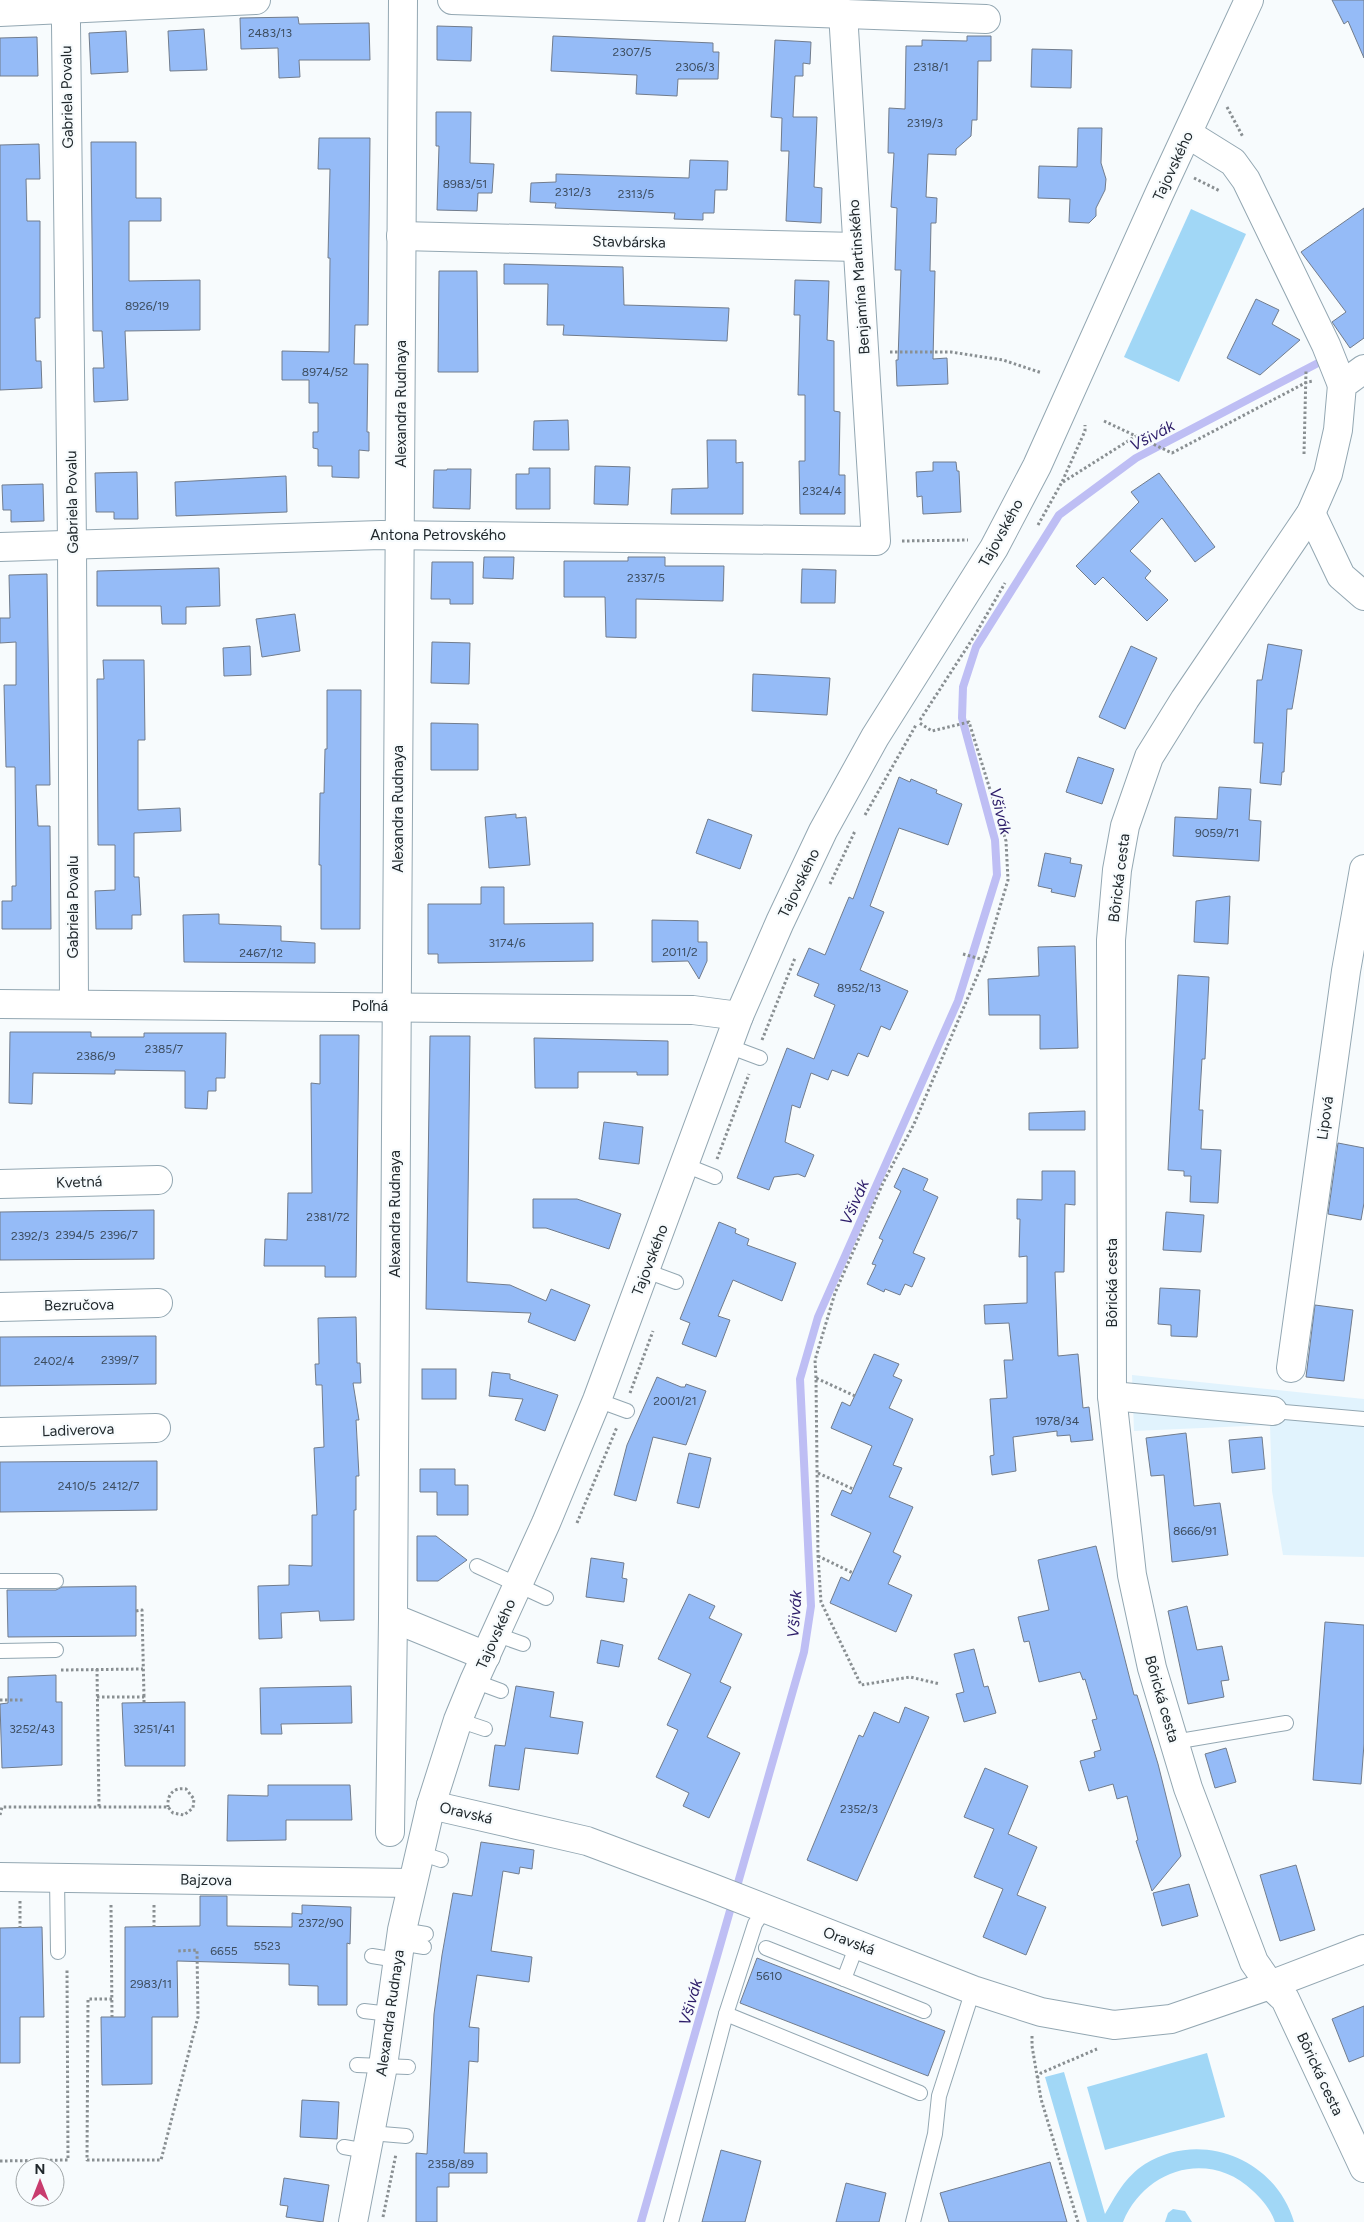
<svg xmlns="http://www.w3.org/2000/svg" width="1364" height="2222" viewBox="0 0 1364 2222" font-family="Figtree,sans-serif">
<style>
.built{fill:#e1f3fd}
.green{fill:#a1d7f6}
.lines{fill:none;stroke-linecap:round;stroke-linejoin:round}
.stream{stroke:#bebef4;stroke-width:8}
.building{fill:#95bbf7;stroke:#717c8c}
.lane-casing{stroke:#93a7b2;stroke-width:16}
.street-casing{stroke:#93a7b2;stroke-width:30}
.path{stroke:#898f92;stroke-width:3;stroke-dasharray:2.5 2.5;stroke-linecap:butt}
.lane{stroke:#fff;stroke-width:14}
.street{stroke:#fff;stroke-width:28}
.labels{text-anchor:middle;stroke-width:4.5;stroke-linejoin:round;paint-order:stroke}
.number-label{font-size:12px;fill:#3d4d5f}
.street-label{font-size:15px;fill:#20282c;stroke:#f7fbfd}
.water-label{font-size:16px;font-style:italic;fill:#2c1c69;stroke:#f7fbfd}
</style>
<rect width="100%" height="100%" fill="#f7fbfd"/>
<path class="built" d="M1132 1375 1364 1399V1557L1283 1555 1272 1491 1270 1425 1134 1431Z"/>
<g class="green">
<path d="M1191 209 1246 234 1179 382 1124 357Z"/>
<path d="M1207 2053 1225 2117 1105 2150 1087 2087Z"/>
<path d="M1064 2072 1105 2214C1116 2195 1125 2177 1145 2164 1201 2129 1276 2159 1294 2222H1275C1271 2210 1262 2199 1253 2191 1209 2149 1145 2169 1123 2222H1087L1045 2077Z"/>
<path d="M1173 2209 1185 2211 1192 2222H1165L1168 2213Z"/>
</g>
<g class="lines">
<path class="stream" d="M641 2222 804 1652 811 1606 800 1379 818 1317 958 1001 997 875 995 840 962 718 963 687 976 647 1059 515 1136 458 1318 363"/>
</g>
<g class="building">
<path d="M1332 0H1364V58L1348 21 1344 24Z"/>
<path d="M298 17 299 24 369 23 370 60H299L300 77 279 78 278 48 241 49 240 18Z"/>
<path d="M437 26 472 27 471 61 437 60Z"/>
<path d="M204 29 207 70 170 71 168 31Z"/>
<path d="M126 31 128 72 91 74 89 33Z"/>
<path d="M553 36 713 43V52H719L718 79H678L677 96 636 94 637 75 551 71Z"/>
<path d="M967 36H991V61H978L977 120H972L971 136 956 149V155L928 154 926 197 937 198 936 223H931L930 271H935L933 359 947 358 948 384 897 386 896 360H898L901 270H895L897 208 891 207 894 153H888L889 108 905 109 906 46H922V40L967 41Z"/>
<path d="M37 37 38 76H0V38Z"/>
<path d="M775 40 811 42 810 64 803 63V76H795L793 117H817L814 187 822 188 821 223 786 221 789 151H781L782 118 771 117Z"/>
<path d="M1032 49 1072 50 1071 88 1031 87Z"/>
<path d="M436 112H471L470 163 494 164 492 193H478L477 211 437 210 439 146H436Z"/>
<path d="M1078 128H1102L1101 163 1106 179 1105 190 1096 208V216L1089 223 1069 222 1070 199 1038 198 1039 166 1077 167Z"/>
<path d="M319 138H370L368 325H355L354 364H368L367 432H369V451L359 450V478L332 477V466H318V449L313 448V432H318V403H309V380H282V351L329 352 330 258H328L330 169H318Z"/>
<path d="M91 142H136V198H161V221H129V281L200 280V330L125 331 128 400 94 402 93 368H104L102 331H93Z"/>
<path d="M39 144 40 179H26L27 221H40V318H35L36 361H41L42 388 0 390V145Z"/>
<path d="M690 160 728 161 727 190H715L714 213H703V220L674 219 675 213 555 208 556 203 530 202 531 183 556 182V174L689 178Z"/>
<path d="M1364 208V338L1350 348 1332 322 1346 312 1301 252Z"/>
<path d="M504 264 623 267 624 305 729 308 727 341 563 335 564 325H547L548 284H504Z"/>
<path d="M439 271H477L478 372H438Z"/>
<path d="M795 280 829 281 827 340 834 341V411L840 412 839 475H845V514H800L799 461H805V395H798L800 315H794Z"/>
<path d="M1256 299 1279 310 1272 324 1300 340 1260 375 1227 358Z"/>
<path d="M568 420 569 450H533L534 421Z"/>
<path d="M707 440H736V463L743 462V514H671L672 489 708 488Z"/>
<path d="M933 462H956L957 471H959L961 512 923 514 922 496 917 497 916 472 933 471Z"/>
<path d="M595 466 630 467 628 505 594 504Z"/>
<path d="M529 468H550V509H516V474H529Z"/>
<path d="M447 469H471L470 509 433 508 434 470H447Z"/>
<path d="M137 472 138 519H114V512H96L95 473Z"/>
<path d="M1159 473 1215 547 1195 562 1162 518 1130 551 1151 571 1145 578 1168 600 1147 621 1103 577 1095 585 1076 566 1139 502 1131 492Z"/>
<path d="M286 476 287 512 176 516 175 482Z"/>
<path d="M43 484 44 521 11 522V510H3L2 485Z"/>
<path d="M484 557H514L513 579 483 578Z"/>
<path d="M628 557H665V566H724L723 601 636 599V638L606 637 605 597H564V561H628Z"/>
<path d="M432 562H473V604H450V599H431Z"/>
<path d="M219 568 220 606 186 607V624H162L161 606H97V571Z"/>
<path d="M802 569 836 570 835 603H801Z"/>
<path d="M47 574 50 785H36L38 826H50L51 929H2V901H12V886H16L15 767H6L4 685H16V642L0 643V618H10L9 575Z"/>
<path d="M295 614 300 651 262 657 256 619Z"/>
<path d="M432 642 470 643 469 684 431 683Z"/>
<path d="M1268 644 1302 650 1292 709H1287L1284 772H1282L1281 785 1260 783 1263 743H1254L1257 680H1262Z"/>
<path d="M250 646 251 675 224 676 223 648Z"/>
<path d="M1131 646 1157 658 1125 729 1099 717Z"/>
<path d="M103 660H144L145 740H138V810L180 808 181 831 134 833V877H139L141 915H132V929H96L95 891 115 890V845H98L97 679H104Z"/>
<path d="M753 674 830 678 827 715 752 711Z"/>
<path d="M327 690H361L360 929H321V865H319L320 793H324L325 749H327Z"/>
<path d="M431 723 478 724V770H431Z"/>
<path d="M1078 757 1114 769 1102 804 1066 792Z"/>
<path d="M899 777 910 782 911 779 937 790 936 793 962 804 948 845 899 828 870 906 884 912 860 970 908 991 890 1030 881 1026 868 1057 858 1053 848 1076 832 1070 828 1080 811 1073 800 1108 792 1105 785 1142 814 1155 805 1177 798 1174 774 1177 769 1190 737 1178 787 1048 814 1059 835 1005 814 996 819 984 797 975 809 948 825 955 849 897 853 899Z"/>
<path d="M1219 787 1251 789 1249 820 1261 821 1259 861 1173 856 1175 817 1217 819Z"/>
<path d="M516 814V818L526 817 530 865 489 868 485 817Z"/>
<path d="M708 819 752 835 740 869 696 853Z"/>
<path d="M1045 853 1071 858 1070 863 1082 865 1075 897 1051 892 1052 889 1038 886Z"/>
<path d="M481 887H504V924L593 923V961L438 963V954H428V904H481Z"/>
<path d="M1230 896 1228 944 1194 942 1196 901Z"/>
<path d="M219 914V924L281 926V941L315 943V963L184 962 183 915Z"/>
<path d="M652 920 698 921V942H707V961L699 979 688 961 652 962Z"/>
<path d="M1075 946 1078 1048 1040 1049V1015H989L988 979 1039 976 1038 947Z"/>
<path d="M1178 975 1209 977 1205 1059H1202L1199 1110H1203L1201 1149 1221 1150 1218 1203 1190 1202 1191 1176H1184V1171L1168 1170Z"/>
<path d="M10 1032H91V1037H144V1033H226L225 1078H216V1091H208L207 1109 185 1108V1071L115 1070V1074L33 1073 32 1104 9 1103Z"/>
<path d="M320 1035H359L356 1277H325V1266H264L265 1239 287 1240 288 1193H312L311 1083 320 1084Z"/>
<path d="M430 1036H470L467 1282 510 1285 546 1301 551 1289 590 1305 575 1341 528 1322 531 1313 426 1309Z"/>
<path d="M534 1038 668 1041V1075H637V1072H578V1088H535Z"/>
<path d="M1085 1111V1130H1029V1113Z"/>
<path d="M604 1122 643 1127 639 1164 599 1159Z"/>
<path d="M1338 1143 1364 1148V1203L1361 1220 1328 1214Z"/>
<path d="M903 1168 928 1179 923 1190 938 1197 913 1253 925 1258 912 1287 905 1284 900 1295 885 1289 884 1292 867 1284 876 1265 872 1264 883 1240 879 1238 901 1191 894 1187Z"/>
<path d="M1042 1171H1075V1205L1065 1204 1064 1272H1055L1058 1356 1078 1354 1083 1408 1089 1407 1093 1440 1071 1442 1070 1435 1057 1436V1431L1013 1437 1016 1471 992 1475 990 1456 994 1455 990 1399 1007 1398 1004 1360H1013L1009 1323 985 1324 984 1305 1027 1303V1256L1019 1257 1020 1219H1017V1199L1042 1200Z"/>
<path d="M533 1199H577L621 1214 609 1249 546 1228H533Z"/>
<path d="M154 1210V1259L0 1260V1212Z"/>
<path d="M1166 1212 1204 1215 1201 1252 1163 1250Z"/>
<path d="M719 1222 736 1229 735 1233 749 1239 747 1245 796 1263 782 1301 733 1280 718 1316 730 1320 716 1357 682 1344 690 1323 680 1319Z"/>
<path d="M1160 1288 1200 1290 1197 1337 1171 1336V1325L1158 1324Z"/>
<path d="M1315 1305 1353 1310 1344 1381 1306 1377Z"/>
<path d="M356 1317 357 1363H360L361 1383H353L359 1420H356L359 1476H356V1510H354V1620L320 1621 319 1611 281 1613 282 1638 259 1639 258 1586 289 1585V1565L312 1566V1515H317L314 1448 324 1447 322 1385H316L315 1364H319L318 1318Z"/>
<path d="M156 1336V1384L0 1386V1337Z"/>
<path d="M874 1354 899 1364 893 1376 902 1380 889 1408 913 1419 893 1465 902 1468 889 1497 913 1507 893 1552 901 1556 888 1584 912 1595 896 1632 830 1603 841 1577 849 1581 871 1533 831 1515 842 1490 851 1494 872 1446 831 1428 842 1402 850 1406Z"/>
<rect x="422" y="1369" width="34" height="30"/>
<path d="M492 1372 510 1374V1379L558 1395 545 1431 515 1420 523 1399 489 1396Z"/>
<path d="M657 1377 681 1387H685L686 1384 706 1391 686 1445 653 1437 636 1501 614 1495 627 1445Z"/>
<path d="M1186 1433 1194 1506 1220 1503 1228 1555 1172 1562 1164 1475 1151 1476 1146 1438Z"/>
<path d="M1262 1437 1265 1469 1232 1473 1229 1440Z"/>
<path d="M689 1453 711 1458 699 1508 677 1503Z"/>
<path d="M157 1461V1510L0 1512V1462Z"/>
<path d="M420 1469H455V1485H468V1515H437V1492H420Z"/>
<path d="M417 1536H436L467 1560 438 1581H417Z"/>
<path d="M1096 1546 1134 1695H1137L1158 1764 1181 1856 1152 1891 1136 1841 1138 1840 1127 1796 1117 1799 1113 1784 1089 1791 1080 1761 1095 1757 1094 1752 1101 1750 1092 1720 1097 1719 1085 1679 1083 1680 1080 1672 1039 1682 1029 1641 1024 1642 1018 1617 1049 1610 1038 1560Z"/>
<path d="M591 1558 624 1563 622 1578 627 1579 624 1602 586 1597Z"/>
<path d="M136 1586V1636L8 1637 7 1590H56L62 1587Z"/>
<path d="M689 1594 715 1606 709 1618 742 1634 720 1682 731 1687 707 1737 740 1753 709 1818 683 1806 689 1793 656 1777 678 1730 667 1725 691 1674 658 1659Z"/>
<path d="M1187 1606 1197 1650 1222 1646 1229 1680 1221 1681 1224 1697 1188 1704 1168 1611Z"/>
<path d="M1325 1622 1364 1625V1744L1361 1784 1313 1780Z"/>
<path d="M601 1640 623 1645 619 1667 597 1663Z"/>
<path d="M974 1649 984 1687 988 1686 996 1713 964 1722 956 1694 964 1692 954 1654Z"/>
<path d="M56 1675V1702H62V1765L2 1768 0 1704 8 1703V1677Z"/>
<path d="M351 1686 352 1723 281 1724 282 1734H261L260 1688Z"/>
<path d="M516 1686 554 1692 550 1717 583 1722 578 1754 525 1748 519 1790 489 1786 495 1745 505 1746Z"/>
<path d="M185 1702V1766H125L122 1703Z"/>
<path d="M905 1707 929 1717 857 1881 807 1860 859 1735 863 1737 874 1712 899 1723Z"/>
<path d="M1226 1748 1236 1782 1215 1788 1205 1754Z"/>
<path d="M985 1768 1028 1786 1008 1834 1037 1847 1017 1895 1046 1907 1026 1955 983 1937 1003 1889 974 1877 994 1829 964 1817Z"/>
<path d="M268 1785H350L352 1820H286V1840L227 1841 228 1795 268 1796Z"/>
<path d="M481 1842 534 1850 532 1869 520 1867 519 1874 503 1871 491 1951 532 1957 529 1982 477 1975 469 2027 479 2028 478 2062 469 2061 464 2153H487V2173H449V2187H437V2222H416V2153L427 2154 434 2014 442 1955 453 1893 472 1896Z"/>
<path d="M1296 1865 1315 1930 1280 1941 1260 1875Z"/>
<path d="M1189 1884 1198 1916 1162 1926 1153 1893Z"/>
<path d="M200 1896H227V1926L292 1927V1913L302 1914V1905L351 1907 350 1944 347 1943V2005H318V1986L289 1985V1964L177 1961 178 2017H152V2084L102 2085 101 2017H125V1927L200 1926Z"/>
<path d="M42 1927 44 2017H20V2063H0V1928Z"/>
<path d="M757 1958 945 2031 928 2076 740 2003Z"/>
<path d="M1364 2006V2056L1349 2062 1332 2019Z"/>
<path d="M302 2100 339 2102 337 2139 300 2137Z"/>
<path d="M721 2150 761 2161 745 2222H702Z"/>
<path d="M1050 2162 1067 2222H949L940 2193Z"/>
<path d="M284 2178 329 2185 323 2222 286 2217 288 2206 280 2205Z"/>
<path d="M846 2183 886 2193 879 2222H836Z"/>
</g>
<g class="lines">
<g class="lane-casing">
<g id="lane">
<path d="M728 1046 760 1058"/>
<path d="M685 1165 715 1177"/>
<path d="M646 1271 676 1282"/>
<path d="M597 1400 627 1411"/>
<path d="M1273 1411 1364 1419"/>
<path d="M477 1566 546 1598"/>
<path d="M0 1581H56"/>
<path d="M495 1634 523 1644"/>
<path d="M0 1651 56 1650"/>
<path d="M474 1681 501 1691"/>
<path d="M458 1720 485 1729"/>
<path d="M1174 1742 1286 1723"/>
<path d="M429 1856 441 1860"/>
<path d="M57 1877 58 1952"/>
<path d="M765 1909 755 1924 726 2014 920 2093"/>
<path d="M402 1930 426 1934"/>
<path d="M400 1943 424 1947"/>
<path d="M766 1948 844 1979 857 1945"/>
<path d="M372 1956 397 1960"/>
<path d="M844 1979 924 2011"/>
<path d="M364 2011 390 2014"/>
<path d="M357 2065 408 2067"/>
<path d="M370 2133 406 2136"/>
<path d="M344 2147 367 2151"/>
<path d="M671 2222 726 2014"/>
<path d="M913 2222 935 2134 939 2096 973 1990"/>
</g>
</g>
<g class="street-casing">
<g id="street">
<path d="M63 0 66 24 72 544 74 1004"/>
<path d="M403 0 393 1618 486 1656"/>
<path d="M452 0 986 19"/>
<path d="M0 12 256 0"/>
<path d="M1188 134 1233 162 1246 180 1326 345 1342 385"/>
<path d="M401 236 857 247"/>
<path d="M1364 369 1342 385 1338 430 1328 474 1311 513 1185 699 1149 757 1125 826 1117 870 1111 940 1112 1396 1132 1575 1152 1668 1188 1788 1254 1962 1270 1985 1285 1999 1364 2168"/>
<path d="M1311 513 1341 576 1364 596"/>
<path d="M0 547 381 535 876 541 843 13"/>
<path d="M0 1004 693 1010 739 1016"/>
<path d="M0 1184 158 1180"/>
<path d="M0 1307 158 1303"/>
<path d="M1291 1368 1346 971 1364 869"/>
<path d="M1112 1396 1273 1411"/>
<path d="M0 1432 156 1428"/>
<path d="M431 1805 587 1841 710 1887 973 1990 1041 2012 1114 2025 1171 2019 1270 1985 1364 1949"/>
<path d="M390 1832 393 1618"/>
<path d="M0 1877 411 1883"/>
<path d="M353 2222 383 2066 402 1930 431 1805 458 1720 474 1681 546 1523 597 1400 739 1016 780 922 823 831 875 737 994 548 1037 466 1160 192 1249 0"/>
</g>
</g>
<g class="path">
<path d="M1227 107 1243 137"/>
<path d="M1194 178 1220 191"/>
<path d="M890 352H951L1003 360 1042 373"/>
<path d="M1104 421 1172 453 1307 382 1314 381"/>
<path d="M1304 454 1306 371"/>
<path d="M1063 482 1136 436"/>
<path d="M1038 525 1062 482 1085 431V425"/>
<path d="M902 541 968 540"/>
<path d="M920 720 975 635 1005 583"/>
<path d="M865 815 916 725"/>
<path d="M830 884 855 831"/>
<path d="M963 954 984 960"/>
<path d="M762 1040 795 958"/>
<path d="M717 1159 749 1074"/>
<path d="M816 1378 815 1360 835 1293 883 1183 914 1124 984 960 1008 880 1006 841 969 722 932 731 918 722"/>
<path d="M630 1393 653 1331"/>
<path d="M855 1396 816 1378 818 1556 821 1602 861 1685 910 1677 940 1684"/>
<path d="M818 1473 853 1489"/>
<path d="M577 1523 617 1427"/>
<path d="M818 1556 853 1573"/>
<path d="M136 1611 142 1610 144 1697"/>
<path d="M97 1669 99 1807"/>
<path d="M61 1670 143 1669"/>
<path d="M97 1697H144V1702"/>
<path d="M0 1700H25"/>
<path d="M0 1815 2 1807H168L173 1813 184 1815 193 1808 194 1799 186 1789C173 1787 167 1795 168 1807"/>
<path d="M20 1901V1928"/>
<path d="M111 1905 112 2017"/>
<path d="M154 1905V1927"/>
<path d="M112 1999H88L87 2160H161L198 2017 197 1950 177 1951"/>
<path d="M1032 2036V2046L1041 2099 1078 2222"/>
<path d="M1037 2078 1041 2073 1097 2049"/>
<path d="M0 2161 68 2160 67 1969"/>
<path d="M383 2217 396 2154"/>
</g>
<use href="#lane" class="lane"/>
<use href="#street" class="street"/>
</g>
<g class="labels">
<g class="number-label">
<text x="270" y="37">2483/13</text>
<text x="632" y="56">2307/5</text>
<text x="695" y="71">2306/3</text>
<text x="931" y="71">2318/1</text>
<text x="925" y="127">2319/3</text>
<text x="465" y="188">8983/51</text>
<text x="573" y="196">2312/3</text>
<text x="636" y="198">2313/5</text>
<text x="147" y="310">8926/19</text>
<text x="325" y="376">8974/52</text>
<text x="822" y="495">2324/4</text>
<text x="646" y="582">2337/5</text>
<text x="1217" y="837">9059/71</text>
<text x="507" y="947">3174/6</text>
<text x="680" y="956">2011/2</text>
<text x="261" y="957">2467/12</text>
<text x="859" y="992">8952/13</text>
<text x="164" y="1053">2385/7</text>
<text x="96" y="1060">2386/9</text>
<text x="328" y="1221">2381/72</text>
<text x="75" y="1239">2394/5</text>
<text x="119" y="1239">2396/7</text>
<text x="30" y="1240">2392/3</text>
<text x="120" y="1364">2399/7</text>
<text x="54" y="1365">2402/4</text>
<text x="675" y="1405">2001/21</text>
<text x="1057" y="1425">1978/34</text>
<text x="77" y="1490">2410/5</text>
<text x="121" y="1490">2412/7</text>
<text x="1195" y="1535">8666/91</text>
<text x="32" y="1733">3252/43</text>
<text x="154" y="1733">3251/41</text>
<text x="859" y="1813">2352/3</text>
<text x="321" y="1927">2372/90</text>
<text x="267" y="1950">5523</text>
<text x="224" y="1955">6655</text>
<text x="769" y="1980">5610</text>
<text x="151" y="1988">2983/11</text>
<text x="451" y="2168">2358/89</text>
</g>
<g class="street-label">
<text transform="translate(67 97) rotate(-91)" y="5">Gabriela Povalu</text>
<text transform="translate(1173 166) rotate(-65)" y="5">Tajovského</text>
<text transform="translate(629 242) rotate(1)" y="5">Stavbárska</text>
<text transform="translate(859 277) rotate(-94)" y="5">Benjamína Martinského</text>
<text transform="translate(401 404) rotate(-90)" y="5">Alexandra Rudnaya</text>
<text transform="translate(72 502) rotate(-91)" y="5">Gabriela Povalu</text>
<text transform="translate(1001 533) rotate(-61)" y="5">Tajovského</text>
<text x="438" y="540">Antona Petrovského</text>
<text transform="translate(398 809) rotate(-90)" y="5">Alexandra Rudnaya</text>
<text transform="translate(1119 878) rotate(-83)" y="5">Bôrická cesta</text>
<text transform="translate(799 883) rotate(-64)" y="5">Tajovského</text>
<text transform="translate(73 907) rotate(-90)" y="5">Gabriela Povalu</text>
<text x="370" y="1011">Poľná</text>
<text transform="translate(1325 1118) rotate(-82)" y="5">Lipová</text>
<text transform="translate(79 1182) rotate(-2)" y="5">Kvetná</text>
<text transform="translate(395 1214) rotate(-90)" y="5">Alexandra Rudnaya</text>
<text transform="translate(650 1260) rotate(-69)" y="5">Tajovského</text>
<text transform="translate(1112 1283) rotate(-90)" y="5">Bôrická cesta</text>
<text transform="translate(79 1305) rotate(-1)" y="5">Bezručova</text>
<text transform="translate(78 1430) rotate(-2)" y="5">Ladiverova</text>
<text transform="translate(496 1634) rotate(-66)" y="5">Tajovského</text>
<text transform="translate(1162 1699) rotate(74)" y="5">Bôrická cesta</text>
<text transform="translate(466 1813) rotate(13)" y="5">Oravská</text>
<text transform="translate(206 1880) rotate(1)" y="5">Bajzova</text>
<text transform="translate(849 1941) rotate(21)" y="5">Oravská</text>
<text transform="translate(390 2013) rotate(-82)" y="5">Alexandra Rudnaya</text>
<text transform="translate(1320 2074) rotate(65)" y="5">Bôrická cesta</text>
</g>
<g class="water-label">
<text transform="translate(1152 435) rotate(-28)" y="6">Všivák</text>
<text transform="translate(1001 811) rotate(76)" y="6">Všivák</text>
<text transform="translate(854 1202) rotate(-66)" y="6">Všivák</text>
<text transform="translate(794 1614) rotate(-86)" y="6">Všivák</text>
<text transform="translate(690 2002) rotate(-74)" y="6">Všivák</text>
</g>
</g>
<g transform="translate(40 2182)"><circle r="24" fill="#f7fbfd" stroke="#a1a7a9"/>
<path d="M0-4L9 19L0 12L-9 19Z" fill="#c83c6e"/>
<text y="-8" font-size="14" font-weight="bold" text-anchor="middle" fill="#20282c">N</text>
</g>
</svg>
